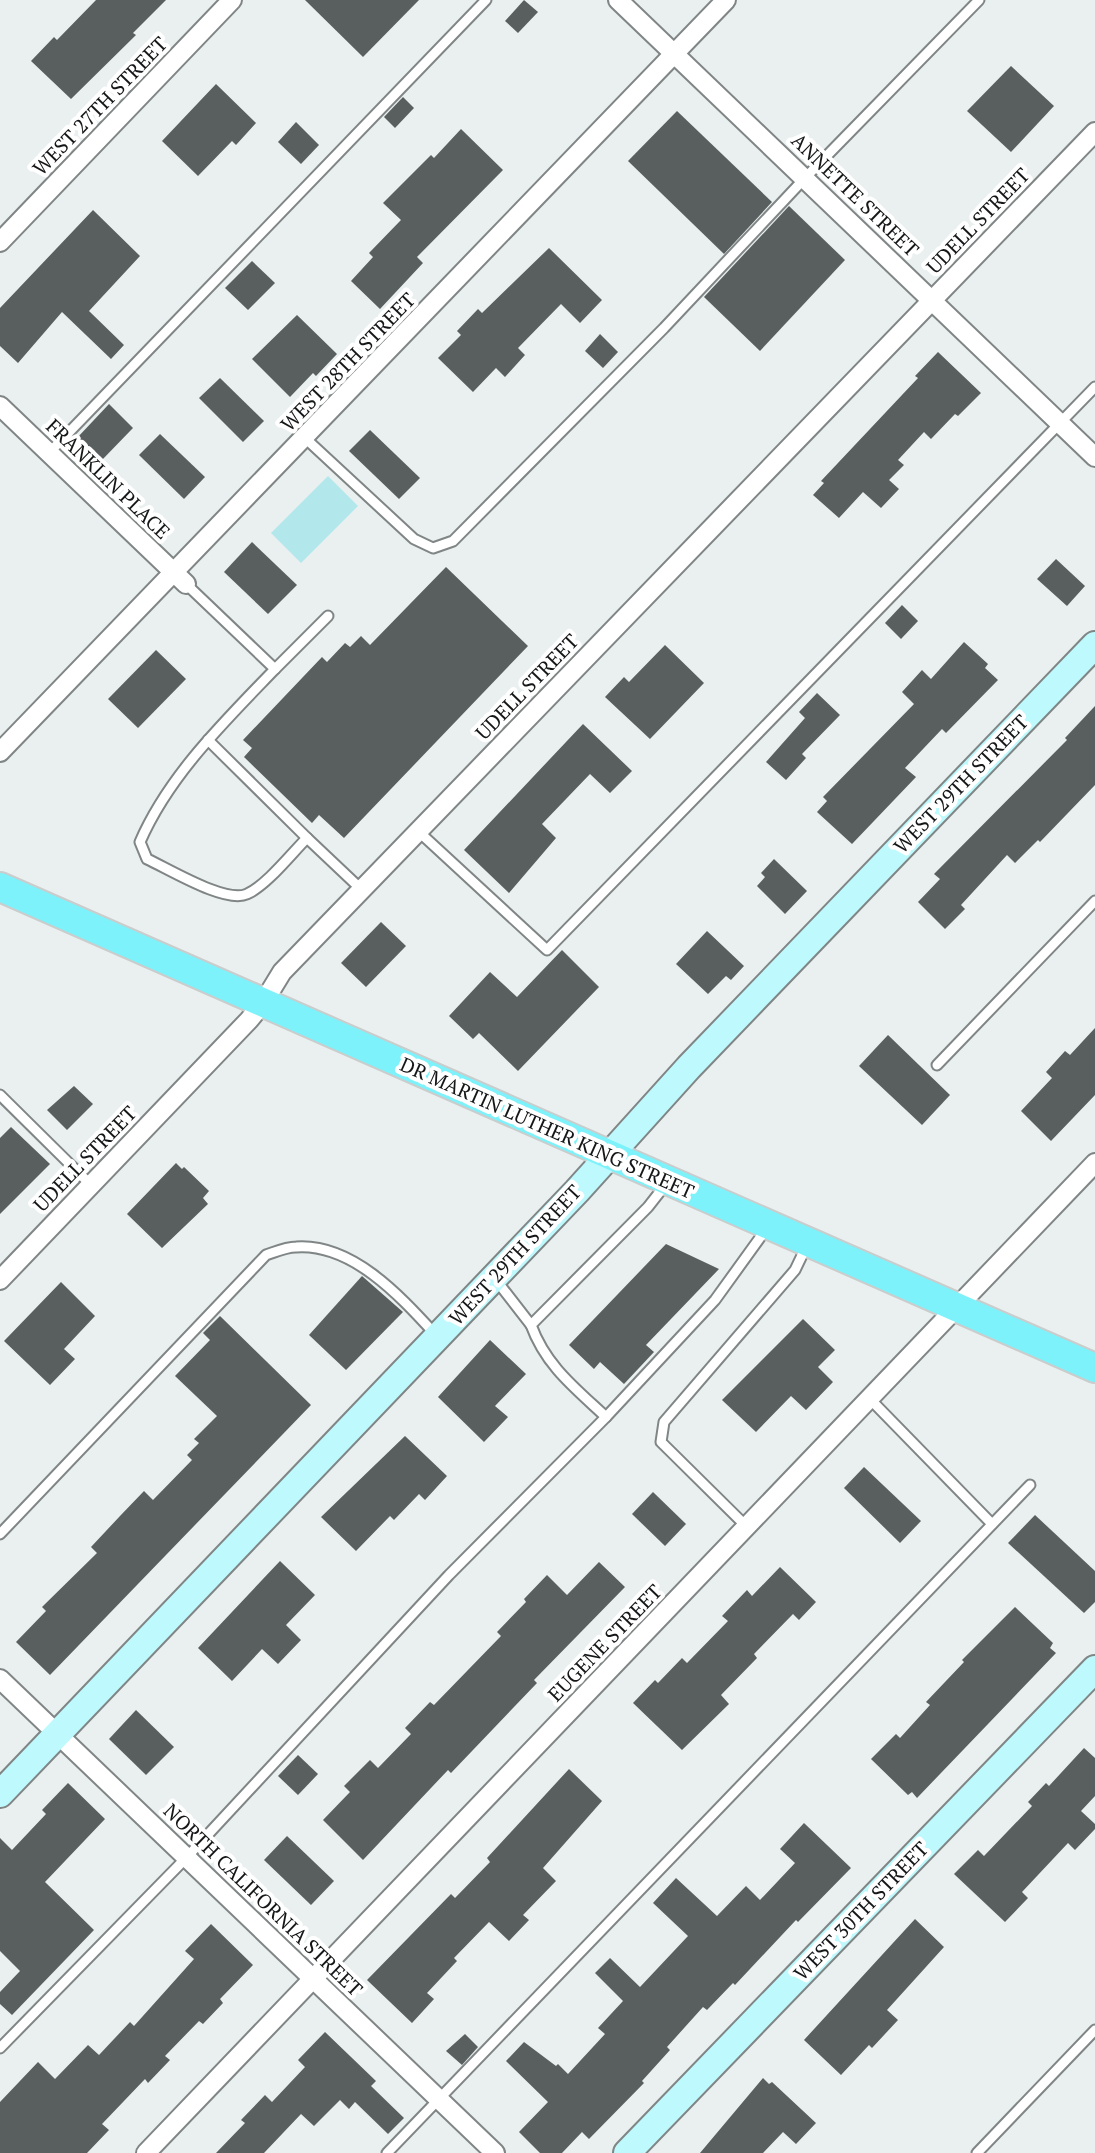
<svg xmlns="http://www.w3.org/2000/svg" width="1095" height="2153" viewBox="0 0 1095 2153" font-family="'PT Serif',serif">
<style>
.green{fill:#b2e7eb}
.building{fill:#595e5e}
.lines{fill:none;stroke-linecap:round;stroke-linejoin:round}
.lane-casing{stroke:#808585;stroke-width:13}
.street-casing{stroke:#808585;stroke-width:22}
.secondary-casing{stroke:#808585;stroke-width:30}
.primary-casing{stroke:#cbcccc;stroke-width:32}
.lane{stroke:#fff;stroke-width:9}
.street{stroke:#fff;stroke-width:18}
.secondary{stroke:#bef9fd;stroke-width:26}
.primary{stroke:#7df2fa;stroke-width:28}
.labels{text-anchor:middle;stroke-width:8;stroke-linejoin:round;paint-order:stroke}
.street-label{font-size:20px;fill:#141617;stroke:#fff}
</style>
<rect width="100%" height="100%" fill="#eaf0f0"/>
<path class="green" d="M328 476 358 506 301 563 271 533Z"/>
<g class="building">
<path d="M96 0H166L133 33 136 35 71 99 31 61 54 37 57 40Z"/>
<path d="M305 0H419L363 57Z"/>
<path d="M524 0 538 12 518 33 505 21Z"/>
<path d="M1011 66 1054 106 1011 152 967 111Z"/>
<path d="M216 84 256 123 236 145 232 141 198 176 162 141Z"/>
<path d="M403 97 414 108 395 128 384 117Z"/>
<path d="M677 111 772 202 724 254 628 161Z"/>
<path d="M296 122 319 145 301 164 278 142Z"/>
<path d="M461 129 503 170 417 257 423 263 380 309 351 281 373 257 369 253 401 220 383 203 431 155 434 158Z"/>
<path d="M789 206 845 260 760 351 704 297Z"/>
<path d="M93 210 140 256 89 311 124 345 111 359 62 312 18 363 0 346V308Z"/>
<path d="M549 248 602 300 580 323 561 304 518 348 525 355 505 377 496 368 473 392 438 358 461 335 457 331 478 309 482 313Z"/>
<path d="M252 261 275 283 248 310 225 288Z"/>
<path d="M297 315 337 354 316 376 313 373 290 397 252 359Z"/>
<path d="M600 334 618 352 603 368 585 351Z"/>
<path d="M938 352 981 393 958 416 955 414 931 439 924 432 898 460 904 465 889 480 899 489 881 508 863 492 839 518 813 495 824 483 821 481 918 378 915 376Z"/>
<path d="M220 378 264 421 243 442 199 398Z"/>
<path d="M109 404 133 428 101 461 77 438Z"/>
<path d="M370 430 420 478 399 499 349 451Z"/>
<path d="M160 434 205 477 184 499 139 455Z"/>
<path d="M252 542 297 585 268 614 224 572Z"/>
<path d="M1056 559 1085 586 1067 606 1037 579Z"/>
<path d="M446 567 528 646 344 838 319 815 312 823 244 757 252 748 243 740 322 657 327 662 345 643 350 647 361 636 370 645Z"/>
<path d="M902 605 918 621 901 639 885 623Z"/>
<path d="M964 642 988 664 985 668 998 680 946 733 942 729 905 768 916 777 852 844 817 812 827 801 823 797 914 704 902 692 922 670 931 679Z"/>
<path d="M665 645 704 683 650 739 605 697 624 677 629 682Z"/>
<path d="M156 650 186 679 138 728 108 699Z"/>
<path d="M817 693 840 715 802 754 806 758 786 780 766 762 805 718 799 712Z"/>
<path d="M1095 706V785L1040 842 1038 840 1015 863 1007 855 961 905 965 909 945 929 918 902 940 879 934 874 1067 740 1065 738Z"/>
<path d="M583 724 632 771 610 793 590 774 542 824 556 838 509 893 464 850Z"/>
<path d="M774 859 807 891 785 914 757 886 765 877 761 873Z"/>
<path d="M381 922 406 946 366 987 341 963Z"/>
<path d="M707 931 744 966 731 980 726 976 708 994 676 964Z"/>
<path d="M562 950 599 987 518 1071 479 1033 473 1039 449 1016 490 972 517 997Z"/>
<path d="M1095 1028V1095L1051 1141 1021 1111 1052 1078 1046 1072 1065 1051 1070 1055Z"/>
<path d="M888 1035 950 1095 922 1125 859 1066Z"/>
<path d="M74 1086 93 1104 67 1130 47 1110Z"/>
<path d="M11 1127 50 1164 0 1214V1138Z"/>
<path d="M176 1163 182 1169 184 1167 209 1191 203 1198 208 1204 162 1248 127 1214Z"/>
<path d="M666 1244 719 1269 646 1345 654 1352 624 1384 600 1362 594 1369 569 1345Z"/>
<path d="M362 1276 403 1312 346 1370 309 1335Z"/>
<path d="M61 1282 95 1316 64 1349 75 1359 50 1385 4 1341Z"/>
<path d="M220 1316 311 1405 50 1675 16 1642 46 1611 42 1607 97 1553 91 1547 120 1516 144 1491 153 1500 192 1460 187 1455 199 1443 194 1439 217 1416 175 1376 210 1340 203 1333Z"/>
<path d="M803 1319 835 1350 818 1367 833 1382 806 1410 791 1396 756 1432 722 1400Z"/>
<path d="M490 1340 526 1374 495 1406 508 1417 484 1442 438 1397Z"/>
<path d="M405 1436 447 1476 425 1500 419 1494 394 1520 390 1516 356 1551 321 1517Z"/>
<path d="M864 1467 921 1521 900 1543 844 1488Z"/>
<path d="M653 1492 686 1524 665 1546 632 1514Z"/>
<path d="M1035 1515 1095 1571V1602L1084 1613 1008 1543Z"/>
<path d="M280 1561 315 1595 286 1625 301 1640 278 1664 262 1649 232 1681 198 1648Z"/>
<path d="M599 1562 625 1587 534 1680 537 1683 451 1773 448 1770 363 1860 323 1820 350 1792 344 1786 370 1760 378 1768 411 1734 405 1728 430 1702 434 1705 501 1636 497 1632 526 1602 524 1599 547 1575 567 1595Z"/>
<path d="M780 1567 816 1602 799 1620 793 1614 754 1654 757 1658 721 1695 729 1704 682 1750 633 1703 655 1680 658 1683 682 1658 687 1663 728 1621 722 1616 747 1590 752 1596Z"/>
<path d="M1015 1607 1053 1643 1050 1648 1056 1653 917 1798 912 1792 908 1795 871 1759 896 1734 900 1738 930 1705 926 1702 964 1662 962 1660Z"/>
<path d="M136 1710 174 1747 146 1775 109 1739Z"/>
<path d="M1084 1748 1095 1758V1796L1081 1811 1095 1824V1829L1075 1850 1068 1843 1022 1892 1028 1898 1005 1922 954 1874 978 1850 984 1856 1032 1806 1028 1802 1046 1783 1049 1786Z"/>
<path d="M298 1755 318 1774 298 1795 278 1776Z"/>
<path d="M569 1769 602 1801 543 1868 556 1881 523 1915 529 1920 509 1941 489 1922 454 1958 457 1961 427 1993 434 1999 412 2023 367 1980 451 1894 455 1898 490 1862 487 1858Z"/>
<path d="M68 1783 105 1819 45 1882 94 1930 12 2015 0 2004V1992L20 1971 0 1951V1838L12 1850 46 1814 42 1810Z"/>
<path d="M804 1823 851 1868 798 1922 796 1920 735 1985 733 1983 707 2010 703 2007 667 2047 670 2050 642 2081 644 2083 589 2139 582 2132 562 2153H540L519 2132 548 2102 506 2061 524 2042 556 2066 558 2064 568 2074 605 2034 598 2028 623 2001 595 1973 610 1958 640 1987 688 1936 653 1903 676 1878 717 1916 746 1886 760 1900 795 1863 780 1849Z"/>
<path d="M287 1836 334 1881 311 1905 264 1860Z"/>
<path d="M915 1919 944 1947 887 2010 898 2020 872 2048 869 2045 841 2075 804 2040Z"/>
<path d="M211 1924 253 1965 220 1999 223 2003 203 2024 199 2021 165 2056 170 2060 148 2083 145 2079 102 2124 109 2130 87 2153H0V2102L38 2062 55 2079 88 2045 99 2055 130 2022 134 2026 194 1959 185 1951Z"/>
<path d="M325 2032 376 2081 371 2086 404 2118 388 2134 355 2102 349 2109 340 2100 314 2126 301 2114 264 2153H216L245 2123 241 2120 265 2095 272 2102 305 2067 298 2060Z"/>
<path d="M465 2034 478 2047 462 2065 446 2051Z"/>
<path d="M763 2078 769 2084 772 2082 816 2123 796 2144 783 2132 763 2153H700Z"/>
</g>
<g class="lines">
<g class="lane-casing">
<g id="lane">
<path d="M305 438 414 539 433 548 453 541 664 328 805 178 979 0"/>
<path d="M49 453 486 0"/>
<path d="M186 584 275 669C225 721 169 775 140 842L147 859C169 869 226 904 247 894 267 885 291 854 307 838L362 890"/>
<path d="M275 669 328 616"/>
<path d="M208 740 307 838"/>
<path d="M418 831 547 950 1095 387"/>
<path d="M937 1065 1095 901"/>
<path d="M0 1095 91 1185"/>
<path d="M496 1280 531 1325"/>
<path d="M870 1399 992 1524"/>
<path d="M606 1417C575 1388 546 1366 531 1325L648 1207 666 1184"/>
<path d="M747 1527 661 1442 664 1422 795 1270 807 1245"/>
<path d="M0 1534 266 1255C275 1252 286 1247 296 1247 352 1243 400 1296 435 1334"/>
<path d="M0 2048 187 1857 449 1575 606 1417 715 1300 767 1228"/>
<path d="M387 2153 1030 1485"/>
<path d="M977 2153 1095 2030"/>
</g>
</g>
<g class="street-casing">
<g id="street">
<path d="M618 0 1095 457"/>
<path d="M0 242 232 0"/>
<path d="M0 406 186 584"/>
<path d="M0 752 726 0"/>
<path d="M0 1280 249 1020 263 1003 282 972 1095 132"/>
<path d="M0 1679 495 2153"/>
<path d="M146 2153 1095 1163"/>
</g>
</g>
<g class="secondary-casing">
<g id="secondary">
<path d="M0 1794 577 1191 689 1067 1095 645"/>
<path d="M627 2153 1095 1669"/>
</g>
</g>
<g class="primary-casing">
<path id="primary" d="M0 887 1095 1368"/>
</g>
<use href="#lane" class="lane"/>
<use href="#street" class="street"/>
<use href="#secondary" class="secondary"/>
<use href="#primary" class="primary"/>
</g>
<g class="labels">
<g class="street-label">
<text transform="translate(100 106) rotate(-46)" y="7">WEST 27TH STREET</text>
<text transform="translate(855 195) rotate(44)" y="7">ANNETTE STREET</text>
<text transform="translate(978 221) rotate(-46)" y="7">UDELL STREET</text>
<text transform="translate(348 362) rotate(-46)" y="7">WEST 28TH STREET</text>
<text transform="translate(108 479) rotate(44)" y="7">FRANKLIN PLACE</text>
<text transform="translate(527 687) rotate(-46)" y="7">UDELL STREET</text>
<text transform="translate(961 784) rotate(-46)" y="7">WEST 29TH STREET</text>
<text transform="translate(547 1128) rotate(24)" y="7">DR MARTIN LUTHER KING STREET</text>
<text transform="translate(85 1159) rotate(-46)" y="7">UDELL STREET</text>
<text transform="translate(515 1255) rotate(-47)" y="7">WEST 29TH STREET</text>
<text transform="translate(605 1643) rotate(-46)" y="7">EUGENE STREET</text>
<text transform="translate(263 1900) rotate(44)" y="7">NORTH CALIFORNIA STREET</text>
<text transform="translate(861 1911) rotate(-46)" y="7">WEST 30TH STREET</text>
</g>
</g>
</svg>
